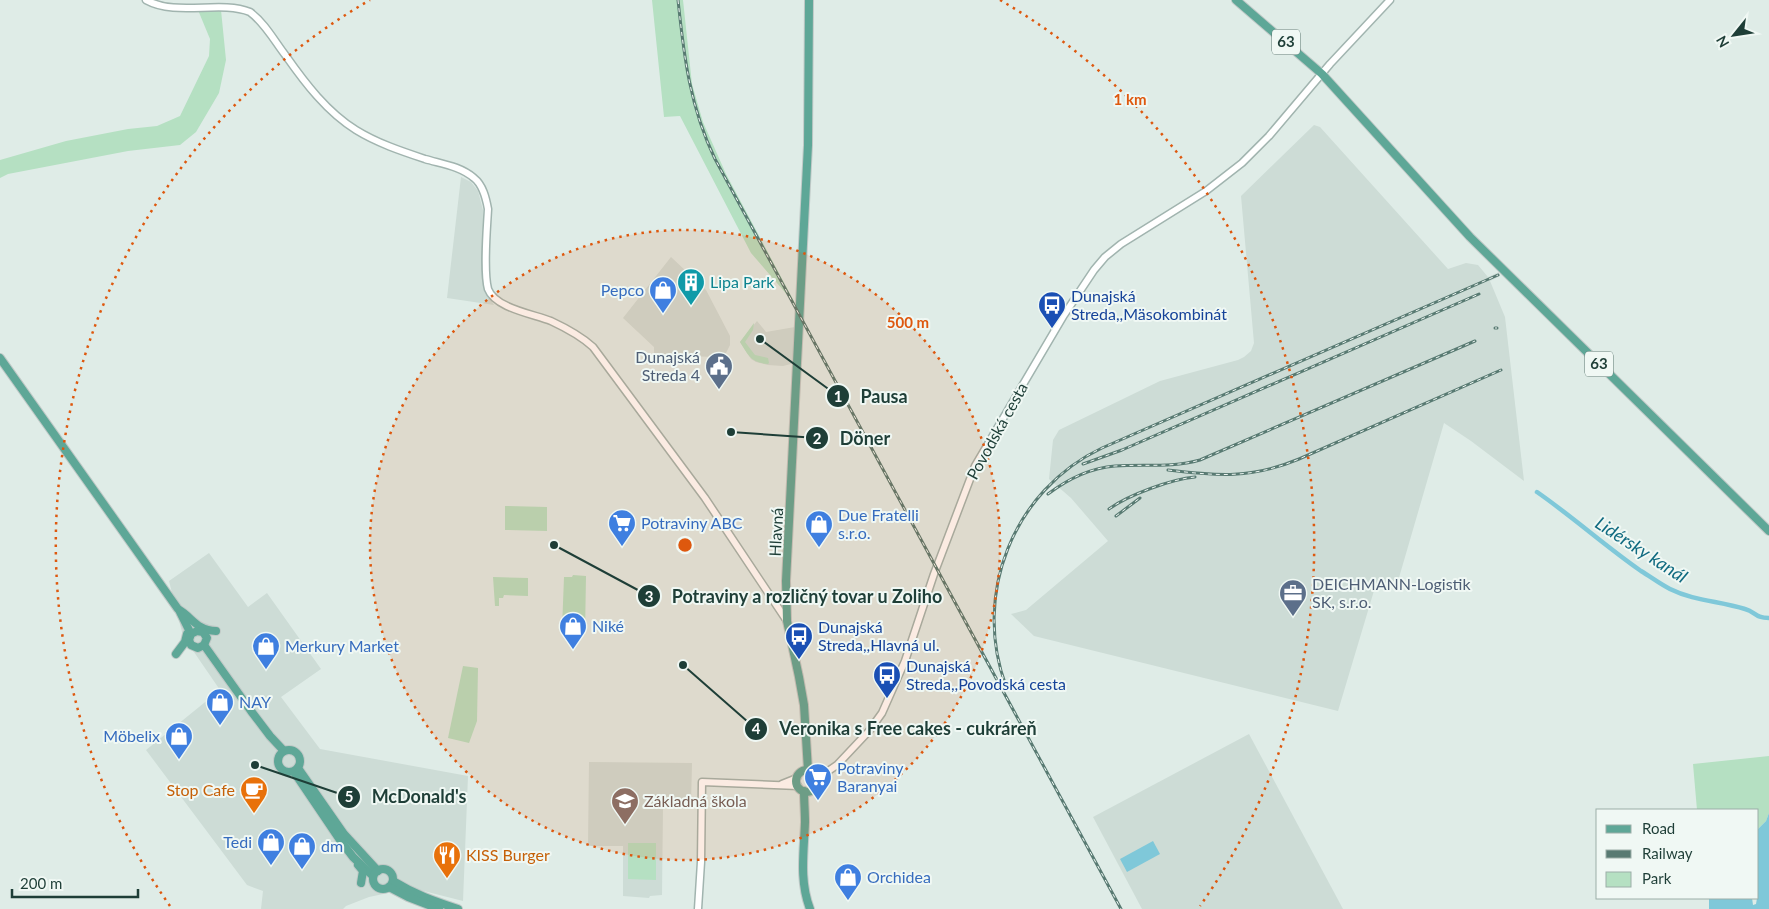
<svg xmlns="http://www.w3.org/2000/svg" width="1769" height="909" viewBox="0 0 1769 909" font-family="Lato,sans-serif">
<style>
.built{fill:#cddcd6}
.green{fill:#b5e0c2}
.water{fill:#7fc8d9}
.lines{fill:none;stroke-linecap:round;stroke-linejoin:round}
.canal{stroke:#7fc8d9;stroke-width:4.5}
.minor-casing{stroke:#a1b4af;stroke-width:9}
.major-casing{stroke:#c0c9c7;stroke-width:10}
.minor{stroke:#fff;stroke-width:6}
.major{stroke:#5ea797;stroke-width:8}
.rail-casing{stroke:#587a72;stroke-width:3}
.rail{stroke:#f0f8f4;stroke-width:1;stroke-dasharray:4;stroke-linecap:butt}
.ring{fill:none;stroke:#de580e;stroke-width:2.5;stroke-dasharray:2.5 5}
.labels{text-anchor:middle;stroke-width:4;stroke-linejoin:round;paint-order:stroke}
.shield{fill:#f0f8f4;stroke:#5d7670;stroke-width:1}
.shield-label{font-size:15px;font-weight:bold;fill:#1e3e37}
.culture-label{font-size:16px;fill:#0d838f;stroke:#f0f8f4;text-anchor:start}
.shop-label{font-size:16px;fill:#366cbe;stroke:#f0f8f4;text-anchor:start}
.transit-label{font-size:16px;fill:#164399;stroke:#f0f8f4;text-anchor:start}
.service-label{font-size:16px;fill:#4e5e75;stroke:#f0f8f4;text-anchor:end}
.street-label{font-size:16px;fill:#1e3e37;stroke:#f0f8f4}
.food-label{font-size:16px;fill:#c56008;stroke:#f0f8f4;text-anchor:end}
.education-label{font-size:16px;fill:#785e54;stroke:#f0f8f4;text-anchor:start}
.water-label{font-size:18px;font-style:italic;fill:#116b81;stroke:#f0f8f4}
.centre{fill:#de580e;stroke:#f0f8f4;stroke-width:2.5}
.ring-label{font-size:15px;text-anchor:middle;font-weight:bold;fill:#de580e;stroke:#f0f8f4;stroke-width:4;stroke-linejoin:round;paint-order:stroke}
.leader{fill:none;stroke:#1e3e37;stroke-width:2}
.callout-dot{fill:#1e3e37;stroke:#f0f8f4;stroke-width:2}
.mark-label{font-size:15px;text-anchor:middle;font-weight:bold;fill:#fff}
.callout-label{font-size:18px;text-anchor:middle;font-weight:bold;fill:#1e3e37;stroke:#f0f8f4;stroke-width:4;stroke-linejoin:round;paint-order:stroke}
</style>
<rect width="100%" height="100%" fill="#dfece7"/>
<g class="built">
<path d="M1314 125 1320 127 1448 269 1466 263 1478 265 1488 277 1499 272 1500 276 1490 281 1505 317 1524 481 1471 441 1444 423 1396 588 1376 584 1338 711 1034 636 1011 614 1026 610 1108 541 1071 498 1049 479 1053 440 1059 430 1160 381 1238 360 1244 357 1251 351 1254 343 1241 196Z"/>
<path d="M461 177 471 182 478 191 483 210 484 288 494 305 447 298Z"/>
<path d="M671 257 706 290 730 336V345L726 353 717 357 654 355V347L623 318Z"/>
<path d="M757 321 766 332 795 327 794 361 791 364 783 366 768 365 756 362 751 359 740 342Z"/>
<path d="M209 553 248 607 267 593 321 669 281 697 320 749 468 776 463 901 412 888 369 897 346 906 343 909H261L263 891 247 885 146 750 220 690 183 636 169 581Z"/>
<path d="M1249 734 1343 909H1142L1093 817Z"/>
<path d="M589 762 692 763 691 804 663 805 662 895 650 896 649 898 623 896V846H588Z"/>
</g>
<g class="green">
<path d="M652 0H683L692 84 703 122 726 174 796 305 751 253 680 116 664 117Z"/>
<path d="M198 10H221L226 60 219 93 196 132 180 145 128 151 8 174 0 178V160L66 141 128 129 157 126 180 116 209 56 210 39Z"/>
<path d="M754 323 753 330 745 342 755 355 768 358 769 363 768 364C751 363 748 355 740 342Z"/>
<path d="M505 506 547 507V531L505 530Z"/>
<path d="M573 575 586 576 585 635 576 630 562 629 564 577H572Z"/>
<path d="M493 577 528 578V596L504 595 503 598H499V606H495Z"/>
<path d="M463 666 478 668 477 721 469 743 448 738Z"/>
<path d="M1769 756V813L1766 821 1758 829V810H1697L1693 764Z"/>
<path d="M628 843H656V880L628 879Z"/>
</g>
<g class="water">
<path d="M1769 813V909H1709V898H1752L1753 905 1756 904 1758 893V829L1766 821Z"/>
<path d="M1153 841 1160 854 1127 872 1120 859Z"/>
</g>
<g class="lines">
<path class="canal" d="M1537 492C1573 517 1605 546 1641 571 1651 577 1660 584 1670 589 1694 601 1720 601 1745 609 1756 612 1755 618 1769 618"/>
<g class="minor-casing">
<g id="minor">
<path d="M146 0C177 17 219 0 250 12 265 23 275 42 286 56 305 83 327 112 356 130 377 143 401 151 425 159 442 164 460 166 474 178 483 185 486 198 488 209 487 229 483 270 488 289 495 308 533 314 551 321 566 328 581 336 593 347L705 498 787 621"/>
<path d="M818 778 837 765 869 731 882 713 905 661 934 574 975 466 1064 315 1094 270 1105 257 1121 244 1206 191 1242 163 1269 136 1330 64 1390 0"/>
<path d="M782 784 797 778"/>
<path d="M698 909 701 862 702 782 798 786"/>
</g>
</g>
<g class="major-casing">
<g id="major">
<path d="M1236 0 1322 74 1470 237 1769 531"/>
<path d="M0 358 178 609C193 618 196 630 216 631"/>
<path d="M180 612 191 634 189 640 191 645 198 648 204 645 207 638 203 632 197 631 191 634"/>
<path d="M204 645 251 711 270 736 284 751"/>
<path d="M176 654 185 642 187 634"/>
<circle cx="289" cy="761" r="11"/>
<path d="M298 768 344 834 378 871"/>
<path d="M808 770 804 705 799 677 787 621 786 581 808 145 809 0"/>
<circle cx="807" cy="781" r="11"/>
<path d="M294 772 340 840 353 857 373 876"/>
<path d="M804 791C804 801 805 812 805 822 804 852 799 880 810 909"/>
<path d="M358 865 363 871 361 883"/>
<circle cx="383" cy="879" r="10"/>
<path d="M393 881C414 894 434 901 458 909"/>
<path d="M389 887 408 897 439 909"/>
</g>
</g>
<use href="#minor" class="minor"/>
<use href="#major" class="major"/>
<g class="rail-casing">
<g id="rail">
<path d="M678 0C684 57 690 107 715 159L1121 909"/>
<path d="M1495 328H1497"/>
<path d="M1083 464 1122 450 1479 294"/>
<path d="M1168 470C1218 476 1251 479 1299 459L1501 370"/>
<path d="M1048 494C1068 479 1090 468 1115 466 1144 464 1172 468 1200 460L1475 341"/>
<path d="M1109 509C1128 495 1172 479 1195 477"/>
<path d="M1116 516 1140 498"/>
<path d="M1006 686C972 595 1013 490 1102 448L1498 275"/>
</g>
</g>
<use href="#rail" class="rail"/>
</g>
<circle cx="685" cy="545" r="315" fill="#de580e" fill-opacity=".12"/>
<g class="ring">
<circle cx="685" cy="545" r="315"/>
<path d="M170 906A629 629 0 0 1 370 0M1000 0A629 629 0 0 1 1200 906"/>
</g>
<defs>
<g id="building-pin" transform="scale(1.4375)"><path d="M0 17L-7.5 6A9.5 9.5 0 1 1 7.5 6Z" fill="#0f9aa8" stroke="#f0f8f4"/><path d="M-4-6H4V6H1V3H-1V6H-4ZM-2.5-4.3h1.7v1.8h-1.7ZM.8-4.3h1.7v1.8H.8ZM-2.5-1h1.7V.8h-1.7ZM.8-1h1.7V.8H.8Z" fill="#fff"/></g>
<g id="shop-pin" transform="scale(1.4375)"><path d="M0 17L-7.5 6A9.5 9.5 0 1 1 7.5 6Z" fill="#3f7fe0" stroke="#f0f8f4"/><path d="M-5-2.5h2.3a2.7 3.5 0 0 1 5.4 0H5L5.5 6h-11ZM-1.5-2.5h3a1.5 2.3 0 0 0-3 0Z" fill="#fff"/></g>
<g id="bus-pin" transform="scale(1.4375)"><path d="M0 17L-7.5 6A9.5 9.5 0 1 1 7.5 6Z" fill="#1a4fb4" stroke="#f0f8f4"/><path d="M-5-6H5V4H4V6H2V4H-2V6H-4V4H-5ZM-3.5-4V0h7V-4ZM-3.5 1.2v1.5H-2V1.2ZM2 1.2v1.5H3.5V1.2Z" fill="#fff"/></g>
<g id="civic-pin" transform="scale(1.4375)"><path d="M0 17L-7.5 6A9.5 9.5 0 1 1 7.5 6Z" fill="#5c6f8a" stroke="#f0f8f4"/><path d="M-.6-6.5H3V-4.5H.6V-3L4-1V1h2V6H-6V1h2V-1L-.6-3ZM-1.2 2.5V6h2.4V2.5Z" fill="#fff"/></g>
<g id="supermarket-pin" transform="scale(1.4375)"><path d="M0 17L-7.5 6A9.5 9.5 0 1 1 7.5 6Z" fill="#3f7fe0" stroke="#f0f8f4"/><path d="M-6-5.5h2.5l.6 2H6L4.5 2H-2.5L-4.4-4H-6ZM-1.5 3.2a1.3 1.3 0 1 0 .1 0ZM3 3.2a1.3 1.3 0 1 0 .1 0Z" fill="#fff"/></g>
<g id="office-pin" transform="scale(1.4375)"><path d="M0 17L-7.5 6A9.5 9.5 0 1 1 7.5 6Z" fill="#5c6f8a" stroke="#f0f8f4"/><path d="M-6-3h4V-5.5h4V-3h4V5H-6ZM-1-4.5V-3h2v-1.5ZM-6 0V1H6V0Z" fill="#fff"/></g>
<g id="cafe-pin" transform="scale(1.4375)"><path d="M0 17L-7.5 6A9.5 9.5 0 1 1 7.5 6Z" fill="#e8710a" stroke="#f0f8f4"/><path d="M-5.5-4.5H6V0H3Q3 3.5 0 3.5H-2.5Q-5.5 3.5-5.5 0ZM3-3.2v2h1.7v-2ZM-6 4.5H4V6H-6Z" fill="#fff"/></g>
<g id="school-pin" transform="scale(1.4375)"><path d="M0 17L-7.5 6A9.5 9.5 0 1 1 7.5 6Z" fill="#8d6e63" stroke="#f0f8f4"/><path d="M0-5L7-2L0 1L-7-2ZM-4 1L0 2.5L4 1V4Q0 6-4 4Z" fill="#fff"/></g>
<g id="restaurant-pin" transform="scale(1.4375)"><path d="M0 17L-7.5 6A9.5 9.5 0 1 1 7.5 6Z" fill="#e8710a" stroke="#f0f8f4"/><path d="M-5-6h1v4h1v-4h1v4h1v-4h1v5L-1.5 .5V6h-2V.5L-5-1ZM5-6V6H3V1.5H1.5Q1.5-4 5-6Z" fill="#fff"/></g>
</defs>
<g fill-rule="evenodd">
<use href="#building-pin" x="691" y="282"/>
<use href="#shop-pin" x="663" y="290"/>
<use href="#bus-pin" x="1052" y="305"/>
<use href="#civic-pin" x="719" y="366"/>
<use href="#supermarket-pin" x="622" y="523"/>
<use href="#shop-pin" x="819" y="524"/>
<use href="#office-pin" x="1293" y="593"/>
<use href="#shop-pin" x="573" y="626"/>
<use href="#bus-pin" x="799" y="636"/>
<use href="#shop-pin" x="266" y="646"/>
<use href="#bus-pin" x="887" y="675"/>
<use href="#shop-pin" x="220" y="702"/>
<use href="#shop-pin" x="179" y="736"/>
<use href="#supermarket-pin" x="818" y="777"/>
<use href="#cafe-pin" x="254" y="790"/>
<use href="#school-pin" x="625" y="801"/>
<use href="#shop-pin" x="271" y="842"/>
<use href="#shop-pin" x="302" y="846"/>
<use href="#restaurant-pin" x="447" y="855"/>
<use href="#shop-pin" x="848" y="877"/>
</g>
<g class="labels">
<g class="shield">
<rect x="1272" y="29.5" width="28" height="25" rx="4"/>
<rect x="1585" y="351.5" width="28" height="25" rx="4"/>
</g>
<g class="shield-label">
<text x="1286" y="47">63</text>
<text x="1599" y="369">63</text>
</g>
<g class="culture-label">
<text x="710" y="288">Lipa Park</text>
</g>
<g class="shop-label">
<text x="644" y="296" text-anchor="end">Pepco</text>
<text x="838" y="521">Due Fratelli<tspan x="838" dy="18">s.r.o.</tspan></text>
<text x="641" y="529">Potraviny ABC</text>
<text x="592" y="632">Niké</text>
<text x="285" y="652">Merkury Market</text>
<text x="239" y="708">NAY</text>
<text x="160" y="742" text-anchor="end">Möbelix</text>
<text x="837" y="774">Potraviny<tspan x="837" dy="18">Baranyai</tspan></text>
<text x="252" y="848" text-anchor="end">Tedi</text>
<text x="321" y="852">dm</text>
<text x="867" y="883">Orchidea</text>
</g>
<g class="transit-label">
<text x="1071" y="302">Dunajská<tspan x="1071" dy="18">Streda,,Mäsokombinát</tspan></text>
<text x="818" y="633">Dunajská<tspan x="818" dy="18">Streda,,Hlavná ul.</tspan></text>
<text x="906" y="672">Dunajská<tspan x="906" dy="18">Streda,,Povodská cesta</tspan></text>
</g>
<g class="service-label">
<text x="700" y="363">Dunajská<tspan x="700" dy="18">Streda 4</tspan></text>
<text x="1312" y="590" text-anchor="start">DEICHMANN-Logistik<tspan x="1312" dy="18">SK, s.r.o.</tspan></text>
</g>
<g class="street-label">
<text transform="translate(997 431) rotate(-61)" y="6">Povodská cesta</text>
<text transform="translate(776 532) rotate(-87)" y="6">Hlavná</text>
</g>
<g class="food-label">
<text x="235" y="796">Stop Cafe</text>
<text x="466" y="861" text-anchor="start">KISS Burger</text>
</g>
<g class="education-label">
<text x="644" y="807">Základná škola</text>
</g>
<g class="water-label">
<text transform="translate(1641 550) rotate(33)" y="6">Lidérsky kanál</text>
</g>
</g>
<circle cx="685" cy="545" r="8" class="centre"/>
<g class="ring-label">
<text x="1130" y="105">1 km</text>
<text x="908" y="328">500 m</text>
</g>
<path class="leader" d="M760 339L838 396M731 432L817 438M554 545L649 596M683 665L756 729M255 765L349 797"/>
<g class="callout-dot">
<circle cx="760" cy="339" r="5"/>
<circle cx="731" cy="432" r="5"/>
<circle cx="554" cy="545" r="5"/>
<circle cx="683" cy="665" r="5"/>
<circle cx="255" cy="765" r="5"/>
<circle cx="838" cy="396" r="12"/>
<circle cx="817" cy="438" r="12"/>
<circle cx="649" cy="596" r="12"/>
<circle cx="756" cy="729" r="12"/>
<circle cx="349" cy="797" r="12"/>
</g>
<g class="mark-label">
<text x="838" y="402">1</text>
<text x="817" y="444">2</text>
<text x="649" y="602">3</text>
<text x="756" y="734">4</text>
<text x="349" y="802">5</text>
</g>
<g class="callout-label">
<text x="884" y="403">Pausa</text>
<text x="865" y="445">Döner</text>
<text x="807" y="603">Potraviny a rozličný tovar u Zoliho</text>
<text x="908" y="735">Veronika s Free cakes - cukráreň</text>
<text x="419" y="803">McDonald's</text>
</g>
<rect x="1596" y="809" width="162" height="90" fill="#f0f8f4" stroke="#9caea8"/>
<rect x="1606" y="825" width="25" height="8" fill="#5ea797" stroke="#9caea8"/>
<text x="1642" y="834" font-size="15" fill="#1e3e37">Road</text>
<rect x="1606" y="850" width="25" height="8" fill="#587a72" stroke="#9caea8"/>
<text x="1642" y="859" font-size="15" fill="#1e3e37">Railway</text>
<rect x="1606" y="872" width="25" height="15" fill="#b5e0c2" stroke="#9caea8"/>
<text x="1642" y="884" font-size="15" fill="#1e3e37">Park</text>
<g transform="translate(1734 35) rotate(240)" stroke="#f0f8f4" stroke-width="4" paint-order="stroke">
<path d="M0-4L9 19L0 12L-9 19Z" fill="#1e3e37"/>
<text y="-8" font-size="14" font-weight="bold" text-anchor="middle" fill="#1e3e37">N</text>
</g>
<path d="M12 889v8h126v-8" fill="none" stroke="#1e3e37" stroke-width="2.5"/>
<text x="20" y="889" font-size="15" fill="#1e3e37" stroke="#f0f8f4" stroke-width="4" paint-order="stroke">200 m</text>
</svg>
